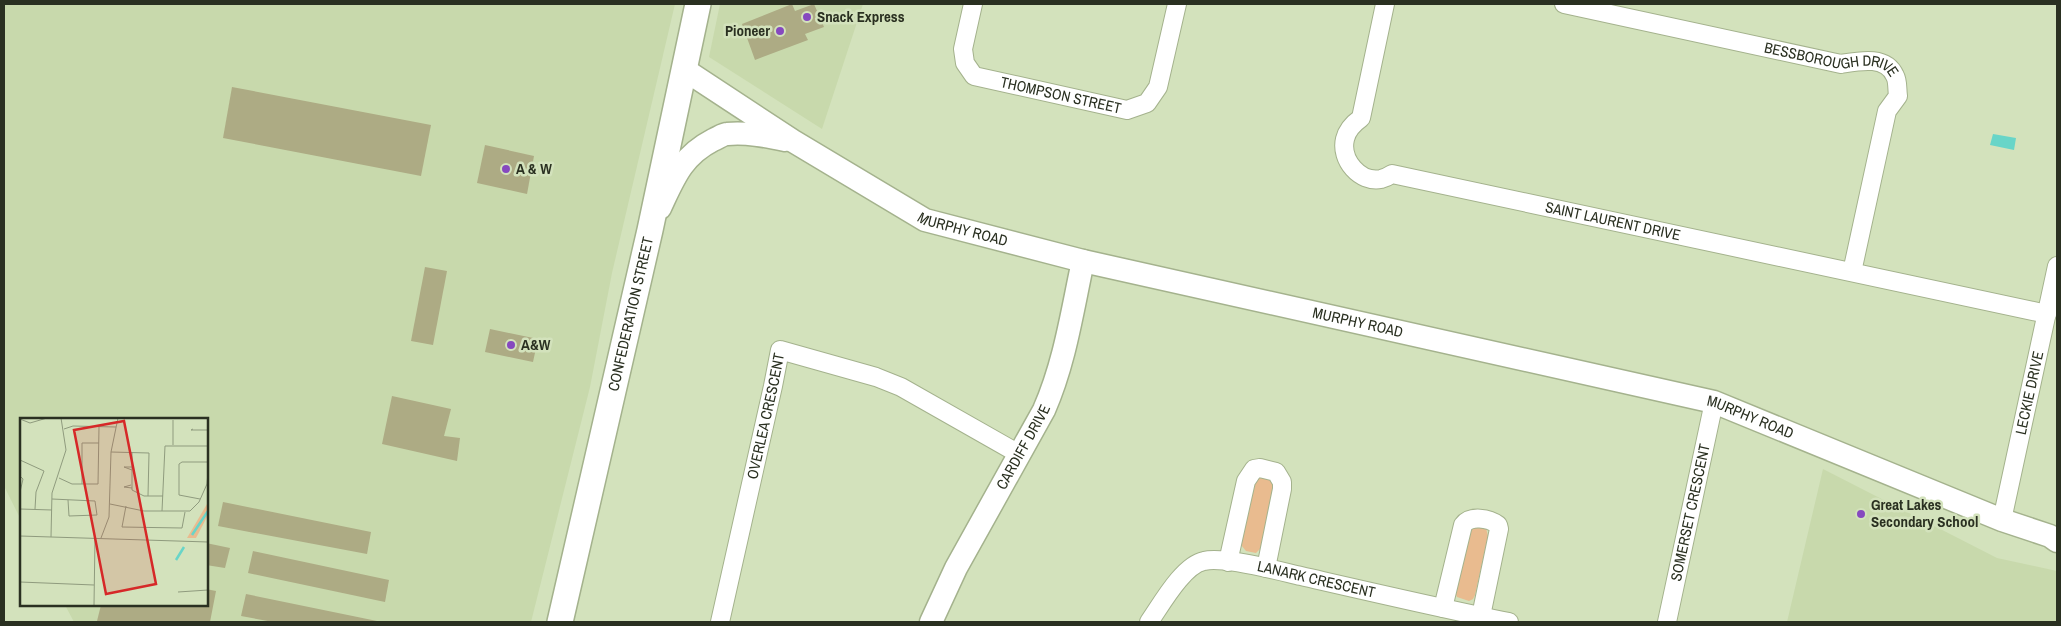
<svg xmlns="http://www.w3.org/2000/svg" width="2061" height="626" viewBox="0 0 2061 626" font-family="'Archivo Narrow',sans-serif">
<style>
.built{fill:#c8d9ac}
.green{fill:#e9bb8f}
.water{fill:#68d5c8}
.building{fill:#adab84}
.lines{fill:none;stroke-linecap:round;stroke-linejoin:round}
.minor-casing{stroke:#a4b28d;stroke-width:20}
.tertiary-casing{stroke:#a4b28d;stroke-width:25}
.secondary-casing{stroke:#a4b28d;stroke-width:28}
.minor{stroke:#fff;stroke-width:18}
.tertiary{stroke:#fff;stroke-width:22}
.secondary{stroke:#fff;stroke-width:25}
.poi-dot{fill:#8649bf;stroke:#d3e2bc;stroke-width:2}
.labels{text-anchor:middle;stroke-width:5;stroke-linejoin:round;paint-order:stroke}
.poi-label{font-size:15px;font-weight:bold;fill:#2a3021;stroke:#d3e2bc;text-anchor:start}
.street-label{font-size:15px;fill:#2a3021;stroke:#d3e2bc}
.inset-river{fill:none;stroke:#68d5c8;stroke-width:2.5}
.inset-road{fill:none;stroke:#8f9b7e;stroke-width:1}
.view{fill:#d62828;fill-opacity:0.15;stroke:#d62828;stroke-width:2.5}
.inset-edge{fill:none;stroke:#2a3021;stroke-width:2.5}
</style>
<rect width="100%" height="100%" fill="#d3e2bc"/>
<g class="built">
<path d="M4 4H675L612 273 590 387 531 622H74L65 605H206V420H21V520L4 486Z"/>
<path d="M720 4H863L822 129 709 57Z"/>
<path d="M1823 469 1997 558 2057 571V622H1787Z"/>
</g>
<g class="green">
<path d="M1260 478 1273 480 1275 483 1261 548 1256 553 1246 551 1241 545 1256 480Z"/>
<path d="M1474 526 1486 528 1488 536 1475 595 1473 599 1469 601 1457 597 1455 592 1469 529Z"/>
</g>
<path class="water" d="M1993 134 2016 138 2014 150 1990 145Z"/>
<g class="building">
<path d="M792 4 795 11 814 4 824 27 805 34 808 40 755 60 742 24Z"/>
<path d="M232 87 431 125 421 176 223 138Z"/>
<path d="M485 145 534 156 527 194 477 183Z"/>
<path d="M425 267 447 271 433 345 411 341Z"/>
<path d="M490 329 538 339 533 362 485 352Z"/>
<path d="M392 396 451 409 444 436 460 438 457 461 382 444Z"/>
<path d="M223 502 371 532 367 554 218 526Z"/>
<path d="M206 543 230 548 225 568 206 565Z"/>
<path d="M253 551 389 580 385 602 248 573Z"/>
<path d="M206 589 216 591 210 622 97 621 101 605H206Z"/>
<path d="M246 594 377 621V622H273L241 616Z"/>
</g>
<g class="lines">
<g class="minor-casing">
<g id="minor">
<path id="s1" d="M973 4 963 49 965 63 974 76 1127 110 1147 103 1158 87 1177 4"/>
<path id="s2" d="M1385 4 1361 118C1354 123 1347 130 1345 139 1340 160 1360 183 1381 179 1385 178 1389 176 1392 174L2047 314"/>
<path id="s3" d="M1564 4 1841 64C1859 61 1886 55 1895 76 1898 81 1897 90 1898 96L1887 111 1852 272"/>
<path id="s4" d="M2002 520 2057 266"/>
<path d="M1228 562 1246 481 1254 469 1260 468 1276 472 1282 482V489L1266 568"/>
<path d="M1443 608 1463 525C1470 515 1489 518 1498 525L1499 529 1481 616"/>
<path id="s5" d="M720 622 773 386 780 350 876 377 901 387 1019 454"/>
<path id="s6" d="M1149 622C1161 605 1183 565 1204 561 1224 556 1279 571 1301 576 1371 592 1440 608 1509 622"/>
<path id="s7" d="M1667 622 1714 402"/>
</g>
</g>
<g class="tertiary-casing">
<g id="tertiary">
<path id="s8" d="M685 70 793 141 925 220 1083 261 1714 402 2002 520 2050 536 2057 541"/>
<path d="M660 208C674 178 682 156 713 140 718 138 723 134 727 134 746 132 766 136 785 140"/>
<path id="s9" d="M931 622 956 568 1044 410C1065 362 1072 312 1083 261"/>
</g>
</g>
<g class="secondary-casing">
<g id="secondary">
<path id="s10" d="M560 622 650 230 698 4"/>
</g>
</g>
<use href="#minor" class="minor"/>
<use href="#tertiary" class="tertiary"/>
<use href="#secondary" class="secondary"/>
</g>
<g class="poi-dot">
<circle cx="807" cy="17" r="5"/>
<circle cx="780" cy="31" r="5"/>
<circle cx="506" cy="169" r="5"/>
<circle cx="511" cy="345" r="5"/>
<circle cx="1861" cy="514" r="5"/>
</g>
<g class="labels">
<g class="poi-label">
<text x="817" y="22">Snack Express</text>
<text x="770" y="36" text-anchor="end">Pioneer</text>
<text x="516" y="174">A &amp; W</text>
<text x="521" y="350">A&amp;W</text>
<text x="1871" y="510">Great Lakes<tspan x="1871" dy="17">Secondary School</tspan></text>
</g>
<g class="street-label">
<text dy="5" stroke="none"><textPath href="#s3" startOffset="274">BESSBOROUGH DRIVE</textPath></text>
<text dy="5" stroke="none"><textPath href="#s1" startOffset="165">THOMPSON STREET</textPath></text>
<text dy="5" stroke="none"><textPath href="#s2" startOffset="444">SAINT LAURENT DRIVE</textPath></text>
<text dy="5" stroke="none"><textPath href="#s8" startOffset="322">MURPHY ROAD</textPath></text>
<text dy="5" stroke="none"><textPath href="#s10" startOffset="316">CONFEDERATION STREET</textPath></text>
<text dy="5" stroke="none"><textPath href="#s8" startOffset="728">MURPHY ROAD</textPath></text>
<text dy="5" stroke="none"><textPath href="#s4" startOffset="130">LECKIE DRIVE</textPath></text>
<text dy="5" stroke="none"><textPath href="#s8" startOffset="1132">MURPHY ROAD</textPath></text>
<text dy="5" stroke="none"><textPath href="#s5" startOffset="211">OVERLEA CRESCENT</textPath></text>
<text dy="5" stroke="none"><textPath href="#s9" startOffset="198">CARDIFF DRIVE</textPath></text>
<text dy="5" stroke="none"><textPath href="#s7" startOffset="112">SOMERSET CRESCENT</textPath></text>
<text dy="5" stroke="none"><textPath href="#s6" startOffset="198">LANARK CRESCENT</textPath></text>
</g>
</g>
<g transform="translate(20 418)">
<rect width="188" height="188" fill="#d3e2bc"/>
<path d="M187 86V99L176 120H167Z" fill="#e9bb8f"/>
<path class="inset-river" d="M172 117 188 93M156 142 164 129"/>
<path class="inset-road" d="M0 1 10 5 27 0M44 11 53 8 96 9M173 11 171 12H188M153 27V2M91 34 129 35 128 78M112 34V72L124 78H143M0 42 24 53 16 74 15 91M112 52 104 49H112M0 58 3 61 0 74M39 60 52 66H78L79 9M62 66V25H79M111 67 104 69 112 70M32 81 75 83 77 97 49 98 48 82M180 81 159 77V46L162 44H188M90 86 124 93H170L179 84 187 66 188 54M106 88 102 109 162 110 165 94M0 91 32 92M142 93 145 28H188M0 118 188 124M31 119 32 75 46 32 41 0M81 120 89 99 91 34 98 0M0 164 74 167M158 174 188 172M74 187 75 120"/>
<path class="view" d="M104 3 136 166 86 176 54 12Z"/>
<rect width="188" height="188" class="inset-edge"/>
</g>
<rect width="2061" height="626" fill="none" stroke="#2a3021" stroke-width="10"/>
</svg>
